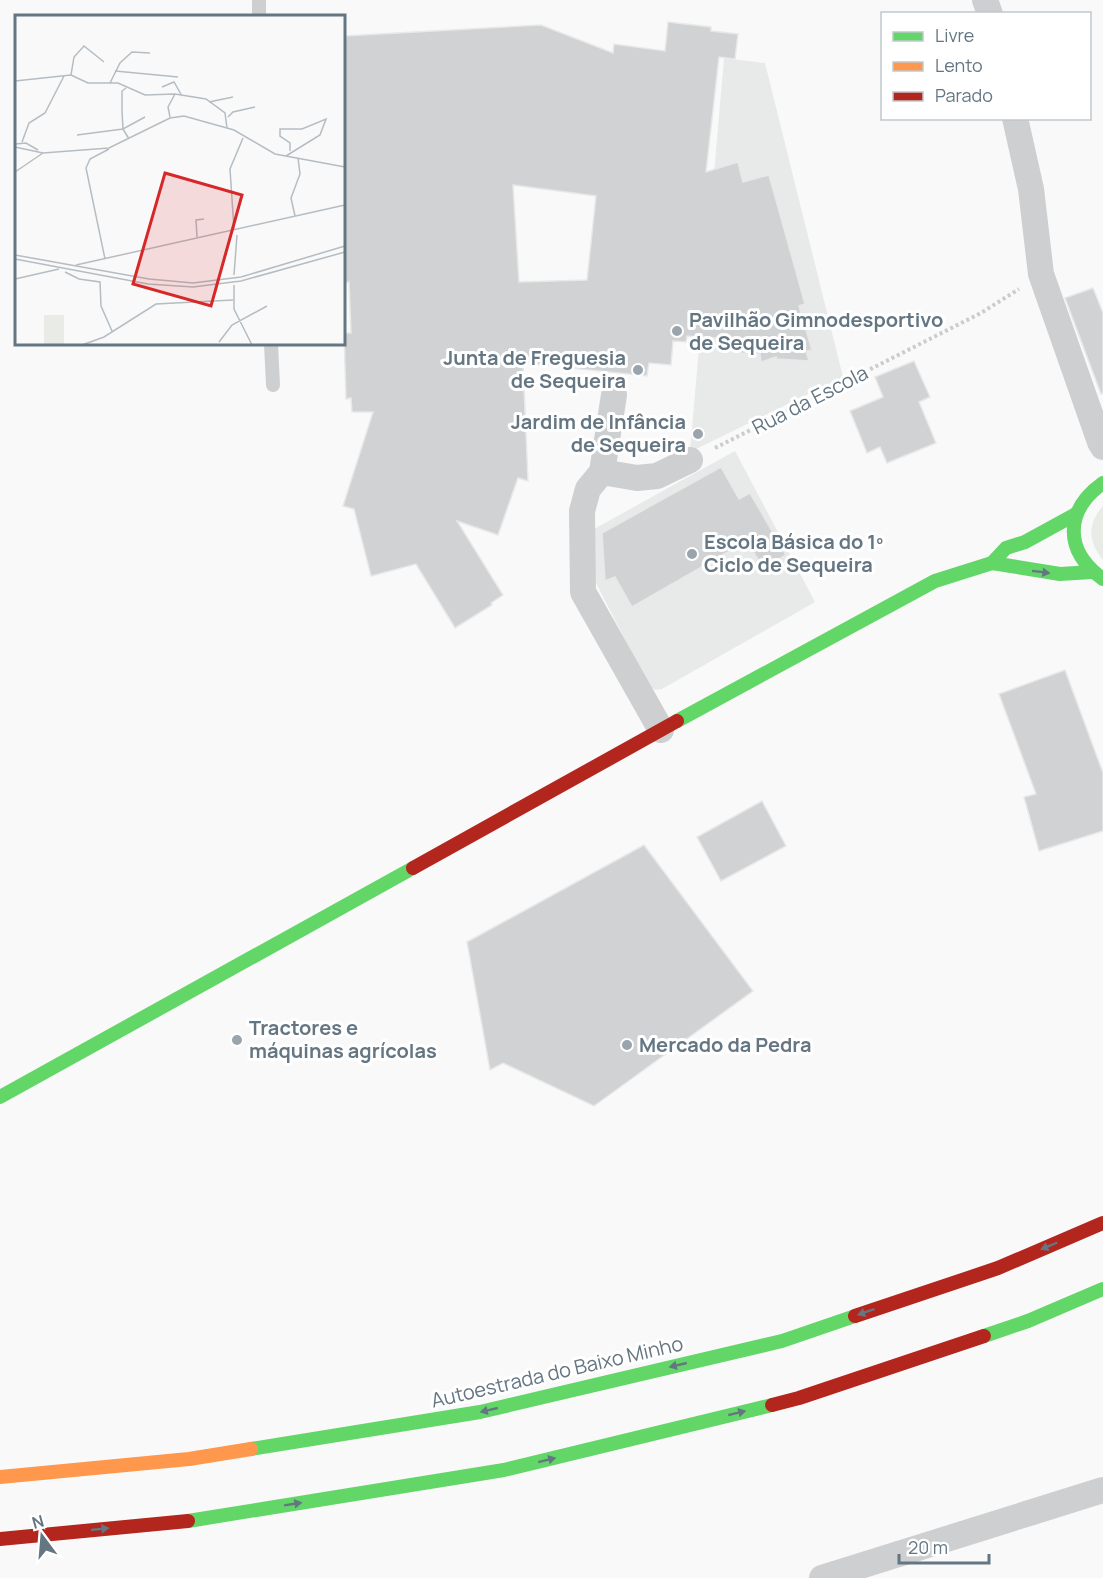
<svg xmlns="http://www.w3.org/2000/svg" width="1103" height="1578" viewBox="0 0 1103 1578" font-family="Manrope,sans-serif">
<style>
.built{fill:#e8e9e9}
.green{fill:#e8ebe6}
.building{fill:#d0d2d3;stroke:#e8e8e8;stroke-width:1.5;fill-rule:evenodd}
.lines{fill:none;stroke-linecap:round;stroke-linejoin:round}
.path{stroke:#cbcccd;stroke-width:4;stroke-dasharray:3 3;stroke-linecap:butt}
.lane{stroke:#cecfd0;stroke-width:14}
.street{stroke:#cecfd0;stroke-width:26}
.fast{stroke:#63d668;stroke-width:14}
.slow{stroke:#ff974d;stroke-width:14}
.jam{stroke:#b3261e;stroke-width:14}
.oneway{fill:#657683}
.poi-dot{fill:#99a4ac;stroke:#fff;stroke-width:2}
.labels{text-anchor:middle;stroke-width:6;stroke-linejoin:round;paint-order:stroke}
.poi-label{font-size:20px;font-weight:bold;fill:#657683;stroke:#fff;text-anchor:start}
.street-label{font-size:20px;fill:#657683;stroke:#fff}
.inset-road{fill:none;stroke:#b5bdc3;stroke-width:1.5}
.view{fill:#d62828;fill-opacity:0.15;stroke:#d62828;stroke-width:3}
.inset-edge{fill:none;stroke:#657683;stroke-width:3}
</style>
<rect width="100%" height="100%" fill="#f9f9f9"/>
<g class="built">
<path d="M724 58 765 63 843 377 690 452Z"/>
<path d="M735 451 815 602 662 689 655 690 648 685 594 579V529Z"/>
</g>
<path class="green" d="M1103 506V560C1088 542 1087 524 1103 506Z"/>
<g class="building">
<path d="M668 22 711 27V31L738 34 735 59 719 57 706 172 738 162 743 182 769 175 805 304 799 306 812 350 806 351 809 361 777 359 776 357 761 362 760 354 741 353 740 340 687 336 686 342 673 341 671 365 649 363 647 376 523 363 528 481 518 478 498 535 457 521 503 595 491 603 492 605 455 628 416 564 371 576 354 509 343 506 373 412H352L351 398 346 399 344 333H351L349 282 344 283V241H345L344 36 541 25 613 53 614 44 665 51ZM513 185 596 196 587 280 519 282Z"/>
<path d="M1093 288 1103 313V393L1101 394 1065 298Z"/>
<path d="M914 361 930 397 919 402 936 443 887 463 880 447 867 453 850 411 883 397 875 377Z"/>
<path d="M721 467 739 499 750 493 786 555 763 568 747 541 632 607 615 577 605 581 602 533Z"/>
<path d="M1065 670 1103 773V831L1039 851 1024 797 1036 794 999 694Z"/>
<path d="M762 801 786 846 721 881 697 837Z"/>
<path d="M644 845 753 991 594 1106 503 1063 490 1070 467 942Z"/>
</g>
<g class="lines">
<path class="path" d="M715 448 981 313 1019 289"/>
<g class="lane">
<path d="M259 0V16"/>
<path d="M271 344 273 385"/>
</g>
<g class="street">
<path d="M985 0 990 14"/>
<path d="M1015 118 1031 189 1041 274 1100 442 1103 447"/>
<path d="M602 472 614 395"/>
<path d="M661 730 583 592 582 511 588 489 602 472 637 478 657 476 690 460"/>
<path d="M822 1578 1103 1490"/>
</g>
<g class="fast">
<path d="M1103 483C1064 511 1064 551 1103 579"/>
<path d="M992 563 1060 574 1092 572"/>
<path d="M677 721 935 581 992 563 1006 548 1025 542 1076 514"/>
<path d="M0 1097 413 868"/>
<path d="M984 1336 1028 1321 1103 1289"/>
<path d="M251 1449 480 1412 782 1341 855 1316"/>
<path d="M188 1521 504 1470 772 1405"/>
</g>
<path class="slow" d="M0 1477 189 1459 251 1449"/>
<g class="jam">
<path d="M413 868 677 721"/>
<path d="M855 1316 998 1268 1103 1223"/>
<path d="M772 1405 799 1398 984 1336"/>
<path d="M0 1539 188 1521"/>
</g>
</g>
<defs><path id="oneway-solid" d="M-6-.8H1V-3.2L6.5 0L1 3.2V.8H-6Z" transform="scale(1.5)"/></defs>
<g class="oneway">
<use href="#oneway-solid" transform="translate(1041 572) rotate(7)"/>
<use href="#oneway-solid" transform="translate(1049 1246) rotate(157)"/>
<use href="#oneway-solid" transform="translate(866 1312) rotate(161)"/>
<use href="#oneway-solid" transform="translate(678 1365) rotate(167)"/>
<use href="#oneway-solid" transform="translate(489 1410) rotate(167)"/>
<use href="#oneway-solid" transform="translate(737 1413) rotate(-14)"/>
<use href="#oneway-solid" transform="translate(547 1460) rotate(-14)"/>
<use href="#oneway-solid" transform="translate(293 1504) rotate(-9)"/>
<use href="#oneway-solid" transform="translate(100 1529) rotate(-6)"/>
</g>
<g class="poi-dot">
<circle cx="677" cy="331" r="6"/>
<circle cx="638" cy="370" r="6"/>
<circle cx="698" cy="434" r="6"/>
<circle cx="692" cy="554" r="6"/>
<circle cx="237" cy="1040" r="6"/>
<circle cx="627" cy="1045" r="6"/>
</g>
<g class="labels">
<g class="poi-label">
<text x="689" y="327">Pavilhão Gimnodesportivo<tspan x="689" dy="23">de Sequeira</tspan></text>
<text x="626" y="365" text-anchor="end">Junta de Freguesia<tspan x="626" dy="23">de Sequeira</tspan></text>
<text x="686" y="429" text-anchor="end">Jardim de Infância<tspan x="686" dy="23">de Sequeira</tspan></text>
<text x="704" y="549">Escola Básica do 1º<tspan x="704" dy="23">Ciclo de Sequeira</tspan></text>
<text x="249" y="1035">Tractores e<tspan x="249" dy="23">máquinas agrícolas</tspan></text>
<text x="639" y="1052">Mercado da Pedra</text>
</g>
<g class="street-label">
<text transform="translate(810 400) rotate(-27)" y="7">Rua da Escola</text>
<text transform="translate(557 1372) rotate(-13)" y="7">Autoestrada do Baixo Minho</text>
</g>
</g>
<g transform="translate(15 15)">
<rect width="330" height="330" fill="#f9f9f9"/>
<path d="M29 300H49V330H29Z" fill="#e8ebe6"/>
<path class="inset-road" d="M89 47 69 31 59 42 56 60 73 68H103L130 80 160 79 191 84 210 98 212 113M100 56 163 62M0 66 56 60M95 68 105 48 117 37 135 38M147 72 159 67 167 81M111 73 107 76V96L108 114 114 124M194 87 218 82M155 102 153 92 160 79M213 102 218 97 240 92M62 120 108 114 130 102M7 127 14 108 30 98 49 61M0 129 11 128 23 135M0 132 28 138 94 133 155 103 169 101 219 115 260 139 330 152M271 141 305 120 311 104 287 114H265V121L275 128V136M0 157 28 138M280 201 276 183 285 159 283 143M219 214 215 154 228 123M182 222 181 205 189 204M0 240 134 264 178 268 226 262 330 231M0 244 133 269 178 272 226 266 330 237M90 244 71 153 75 144 94 134M61 250 330 190M50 257 64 264 85 267 86 291 97 316M219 260 222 220M0 264 44 254M219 270V294L237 330M204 327 217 310 252 291M67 330 89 322 141 289 218 285"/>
<path class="view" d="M150 158 227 180 196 291 118 269Z"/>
<rect width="330" height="330" class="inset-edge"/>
</g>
<rect x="881" y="12" width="210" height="108" fill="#ffffff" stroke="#c1c8cd" stroke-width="1.5"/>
<rect x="893" y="32" width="30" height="9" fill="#63d668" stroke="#c1c8cd" stroke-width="1.5"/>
<text x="935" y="42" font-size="18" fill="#657683">Livre</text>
<rect x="893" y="62" width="30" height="9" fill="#ff974d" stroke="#c1c8cd" stroke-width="1.5"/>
<text x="935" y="72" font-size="18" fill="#657683">Lento</text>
<rect x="893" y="92" width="30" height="9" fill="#b3261e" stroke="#c1c8cd" stroke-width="1.5"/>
<text x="935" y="102" font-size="18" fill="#657683">Parado</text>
<g transform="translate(42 1536) rotate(344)" stroke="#ffffff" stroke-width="4.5" paint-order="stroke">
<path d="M0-4.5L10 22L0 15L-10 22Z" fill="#657683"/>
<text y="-9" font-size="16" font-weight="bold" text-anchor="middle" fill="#657683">N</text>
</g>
<path d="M899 1554v9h90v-9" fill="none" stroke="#657683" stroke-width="3"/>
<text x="908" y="1554" font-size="18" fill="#657683" stroke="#ffffff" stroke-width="4.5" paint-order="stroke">20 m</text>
</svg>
